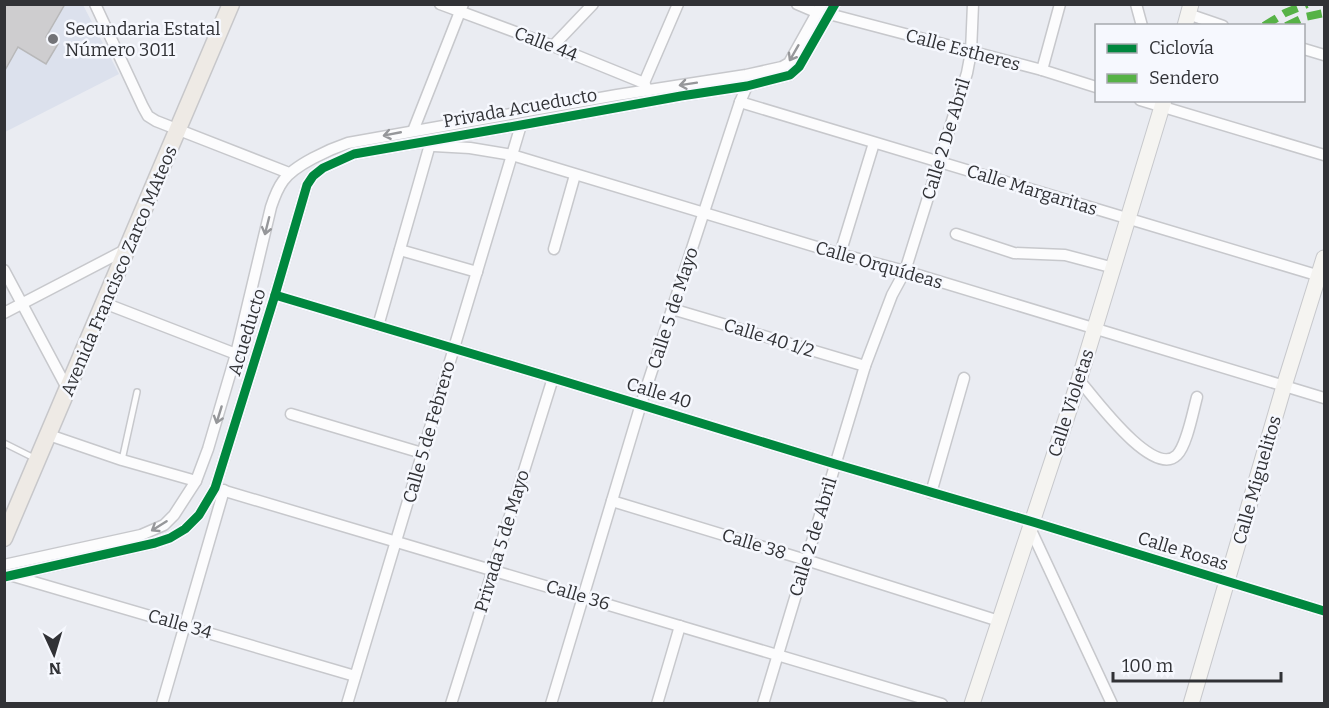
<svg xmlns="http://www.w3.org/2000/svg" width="1329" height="708" viewBox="0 0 1329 708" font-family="Bitter,serif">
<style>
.built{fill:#dce1ed}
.building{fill:#cecdcf;stroke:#b8b8b9;stroke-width:1.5}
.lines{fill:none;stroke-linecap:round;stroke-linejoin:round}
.lane-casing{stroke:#c7c8cc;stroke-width:8}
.street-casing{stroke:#c7c8cc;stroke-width:13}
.secondary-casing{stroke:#c7c8cc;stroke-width:17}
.primary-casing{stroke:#c7c7ca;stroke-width:19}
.lane{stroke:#fcfcfd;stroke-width:5}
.street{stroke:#fcfcfd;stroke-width:10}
.secondary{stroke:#f5f4f1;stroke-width:15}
.primary{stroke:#eeeae5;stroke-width:16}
.quiet{stroke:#56b246;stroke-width:8;stroke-dasharray:15 8;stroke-linecap:butt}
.cycleway-casing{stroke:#f6f8fe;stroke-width:13}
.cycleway{stroke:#00873e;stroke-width:9}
.oneway{stroke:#96979a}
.poi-dot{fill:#727378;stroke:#f6f8fe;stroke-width:2}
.labels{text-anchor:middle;stroke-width:5;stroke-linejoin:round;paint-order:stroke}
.poi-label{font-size:18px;fill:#313236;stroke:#f6f8fe;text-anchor:start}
.street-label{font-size:18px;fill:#313236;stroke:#f6f8fe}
</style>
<rect width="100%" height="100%" fill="#eaecf2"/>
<path class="built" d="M5 5H83L119 74 5 132Z"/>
<path class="building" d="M4 4H65L46 37 58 44 46 64 18 47 4 72Z"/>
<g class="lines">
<g class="lane-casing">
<g id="lane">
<path d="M4 443 34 458"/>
<path d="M122 460 137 392"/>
</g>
</g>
<g class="street-casing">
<g id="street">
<path d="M95 4 143 107 148 116 156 121 289 173"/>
<path d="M440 4 553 46 644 83 648 91"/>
<path d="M797 4 818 13"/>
<path d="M1136 4 1142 26"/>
<path d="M829 14 1042 70 1096 87"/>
<path d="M1188 14 1223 26"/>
<path d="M553 46 593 4"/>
<path d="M1304 49 1324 55"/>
<path d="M1042 70 1060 4"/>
<path d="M644 83 678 4"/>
<path d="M1140 100 1324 155"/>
<path d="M740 102 1323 277"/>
<path d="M413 131 463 4"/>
<path d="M434 146 470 148 512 155 840 254 905 271 1324 398"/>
<path d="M956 234 1014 253 1065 255 1114 268"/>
<path d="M554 249 575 175"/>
<path d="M400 250 477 272"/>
<path d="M840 254 874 143"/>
<path d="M4 270 68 390"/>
<path d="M275 295 553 378 835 464 1033 522 1324 611"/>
<path d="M104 303 236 354"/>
<path d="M672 309 865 366"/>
<path d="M4 313 127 249"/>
<path d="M378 326 431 141"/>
<path d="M1079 380C1093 396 1153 479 1177 455 1187 445 1193 411 1197 397"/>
<path d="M291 414 422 453"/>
<path d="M49 435 122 460 196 481"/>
<path d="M215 488 942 704"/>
<path d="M931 493 964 378"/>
<path d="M612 501 806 560 999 621"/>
<path d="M1030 528 1112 704"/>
<path d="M4 565 141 535 164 525 174 515 196 481 208 449 236 354 271 207C274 198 277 189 283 181 294 165 330 149 348 143L617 95 746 75 782 67 789 63 822 4"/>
<path d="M13 576 355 676"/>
<path d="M4 577 155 543 170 538 185 529 199 515 215 488 275 295 307 185 313 176 323 168 354 154 521 125 681 96 747 86 790 75 799 67 835 4"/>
<path d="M162 704 224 490"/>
<path d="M347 704C406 511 462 318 521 125"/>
<path d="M451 704 553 378"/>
<path d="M551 704 641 404 740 102 747 86"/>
<path d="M657 704 680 626"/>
<path d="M763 704 865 366 892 295 905 271 967 73 971 52 973 4"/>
</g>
</g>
<g class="secondary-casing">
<g id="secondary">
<path d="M1185 26 1191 4"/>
<path d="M972 704 1079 380 1164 100"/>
<path d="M1191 704 1284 386 1324 258"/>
</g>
</g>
<g class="primary-casing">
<path id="primary" d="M4 538 231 4"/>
</g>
<use href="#lane" class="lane"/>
<use href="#street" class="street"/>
<use href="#secondary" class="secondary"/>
<use href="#primary" class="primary"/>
<g class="quiet">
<path d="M1264 26 1285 13 1307 4"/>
<path d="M1286 26 1305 17 1324 13"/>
</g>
<g class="cycleway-casing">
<g id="cycleway">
<path d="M275 295 553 378 835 464 1033 522 1324 611"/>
<path d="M4 577 155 543 170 538 185 529 199 515 215 488 275 295 307 185 313 176 323 168 354 154 521 125 681 96 747 86 790 75 799 67 835 4"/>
</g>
</g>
<use href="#cycleway" class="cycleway"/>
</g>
<defs><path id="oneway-shaft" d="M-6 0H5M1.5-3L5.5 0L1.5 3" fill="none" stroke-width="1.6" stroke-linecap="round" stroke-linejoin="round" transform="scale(1.5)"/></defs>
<g class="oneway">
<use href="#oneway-shaft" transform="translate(794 53) rotate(120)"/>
<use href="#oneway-shaft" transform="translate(688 84) rotate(171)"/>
<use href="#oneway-shaft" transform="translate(392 134) rotate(169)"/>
<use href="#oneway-shaft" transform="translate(267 226) rotate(104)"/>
<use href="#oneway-shaft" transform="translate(219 415) rotate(107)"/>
<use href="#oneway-shaft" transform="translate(159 526) rotate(148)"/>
</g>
<circle class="poi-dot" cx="53" cy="39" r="6"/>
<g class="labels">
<g class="poi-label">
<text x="65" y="35">Secundaria Estatal<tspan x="65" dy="21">Número 3011</tspan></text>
</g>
<g class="street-label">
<text transform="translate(546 44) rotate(21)" y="6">Calle 44</text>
<text transform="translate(963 50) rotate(15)" y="6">Calle Estheres</text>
<text transform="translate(520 108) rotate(-10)" y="6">Privada Acueducto</text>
<text transform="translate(946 139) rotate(-73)" y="6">Calle 2 De Abril</text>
<text transform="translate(1032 190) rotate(17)" y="6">Calle Margaritas</text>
<text transform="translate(879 265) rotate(16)" y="6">Calle Orquídeas</text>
<text transform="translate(119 271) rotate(-67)" y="6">Avenida Francisco Zarco MAteos</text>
<text transform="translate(673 308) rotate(-72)" y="6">Calle 5 de Mayo</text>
<text transform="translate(247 332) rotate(-73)" y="6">Acueducto</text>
<text transform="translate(769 338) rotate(17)" y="6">Calle 40 1/2</text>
<text transform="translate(659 393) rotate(17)" y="6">Calle 40</text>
<text transform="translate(1071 403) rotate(-72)" y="6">Calle Violetas</text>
<text transform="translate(429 432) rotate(-74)" y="6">Calle 5 de Febrero</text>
<text transform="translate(1257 480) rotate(-74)" y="6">Calle Miguelitos</text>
<text transform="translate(813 537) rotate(-73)" y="6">Calle 2 de Abril</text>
<text transform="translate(502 541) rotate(-73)" y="6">Privada 5 de Mayo</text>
<text transform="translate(754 544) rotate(17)" y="6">Calle 38</text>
<text transform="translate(1183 551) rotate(17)" y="6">Calle Rosas</text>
<text transform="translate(578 595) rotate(17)" y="6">Calle 36</text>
<text transform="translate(180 624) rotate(16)" y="6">Calle 34</text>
</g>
</g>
<rect width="1329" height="708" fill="none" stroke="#313236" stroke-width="12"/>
<rect x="1095" y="24" width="210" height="78" fill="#f6f8fe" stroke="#a7a9ae" stroke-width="1.5"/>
<rect x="1107" y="44" width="30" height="9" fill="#00873e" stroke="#a7a9ae" stroke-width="1.5"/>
<text x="1149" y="54" font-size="18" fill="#313236">Ciclovía</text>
<rect x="1107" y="74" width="30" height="9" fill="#56b246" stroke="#a7a9ae" stroke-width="1.5"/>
<text x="1149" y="84" font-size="18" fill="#313236">Sendero</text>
<g transform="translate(54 654) rotate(176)" stroke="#f6f8fe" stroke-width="4.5" paint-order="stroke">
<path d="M0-4.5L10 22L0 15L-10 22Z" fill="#313236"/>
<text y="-9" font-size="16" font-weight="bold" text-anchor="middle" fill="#313236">N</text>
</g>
<path d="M1113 672v9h168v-9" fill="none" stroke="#313236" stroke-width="3"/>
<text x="1122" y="672" font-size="18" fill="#313236" stroke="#f6f8fe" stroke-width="4.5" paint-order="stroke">100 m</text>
</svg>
